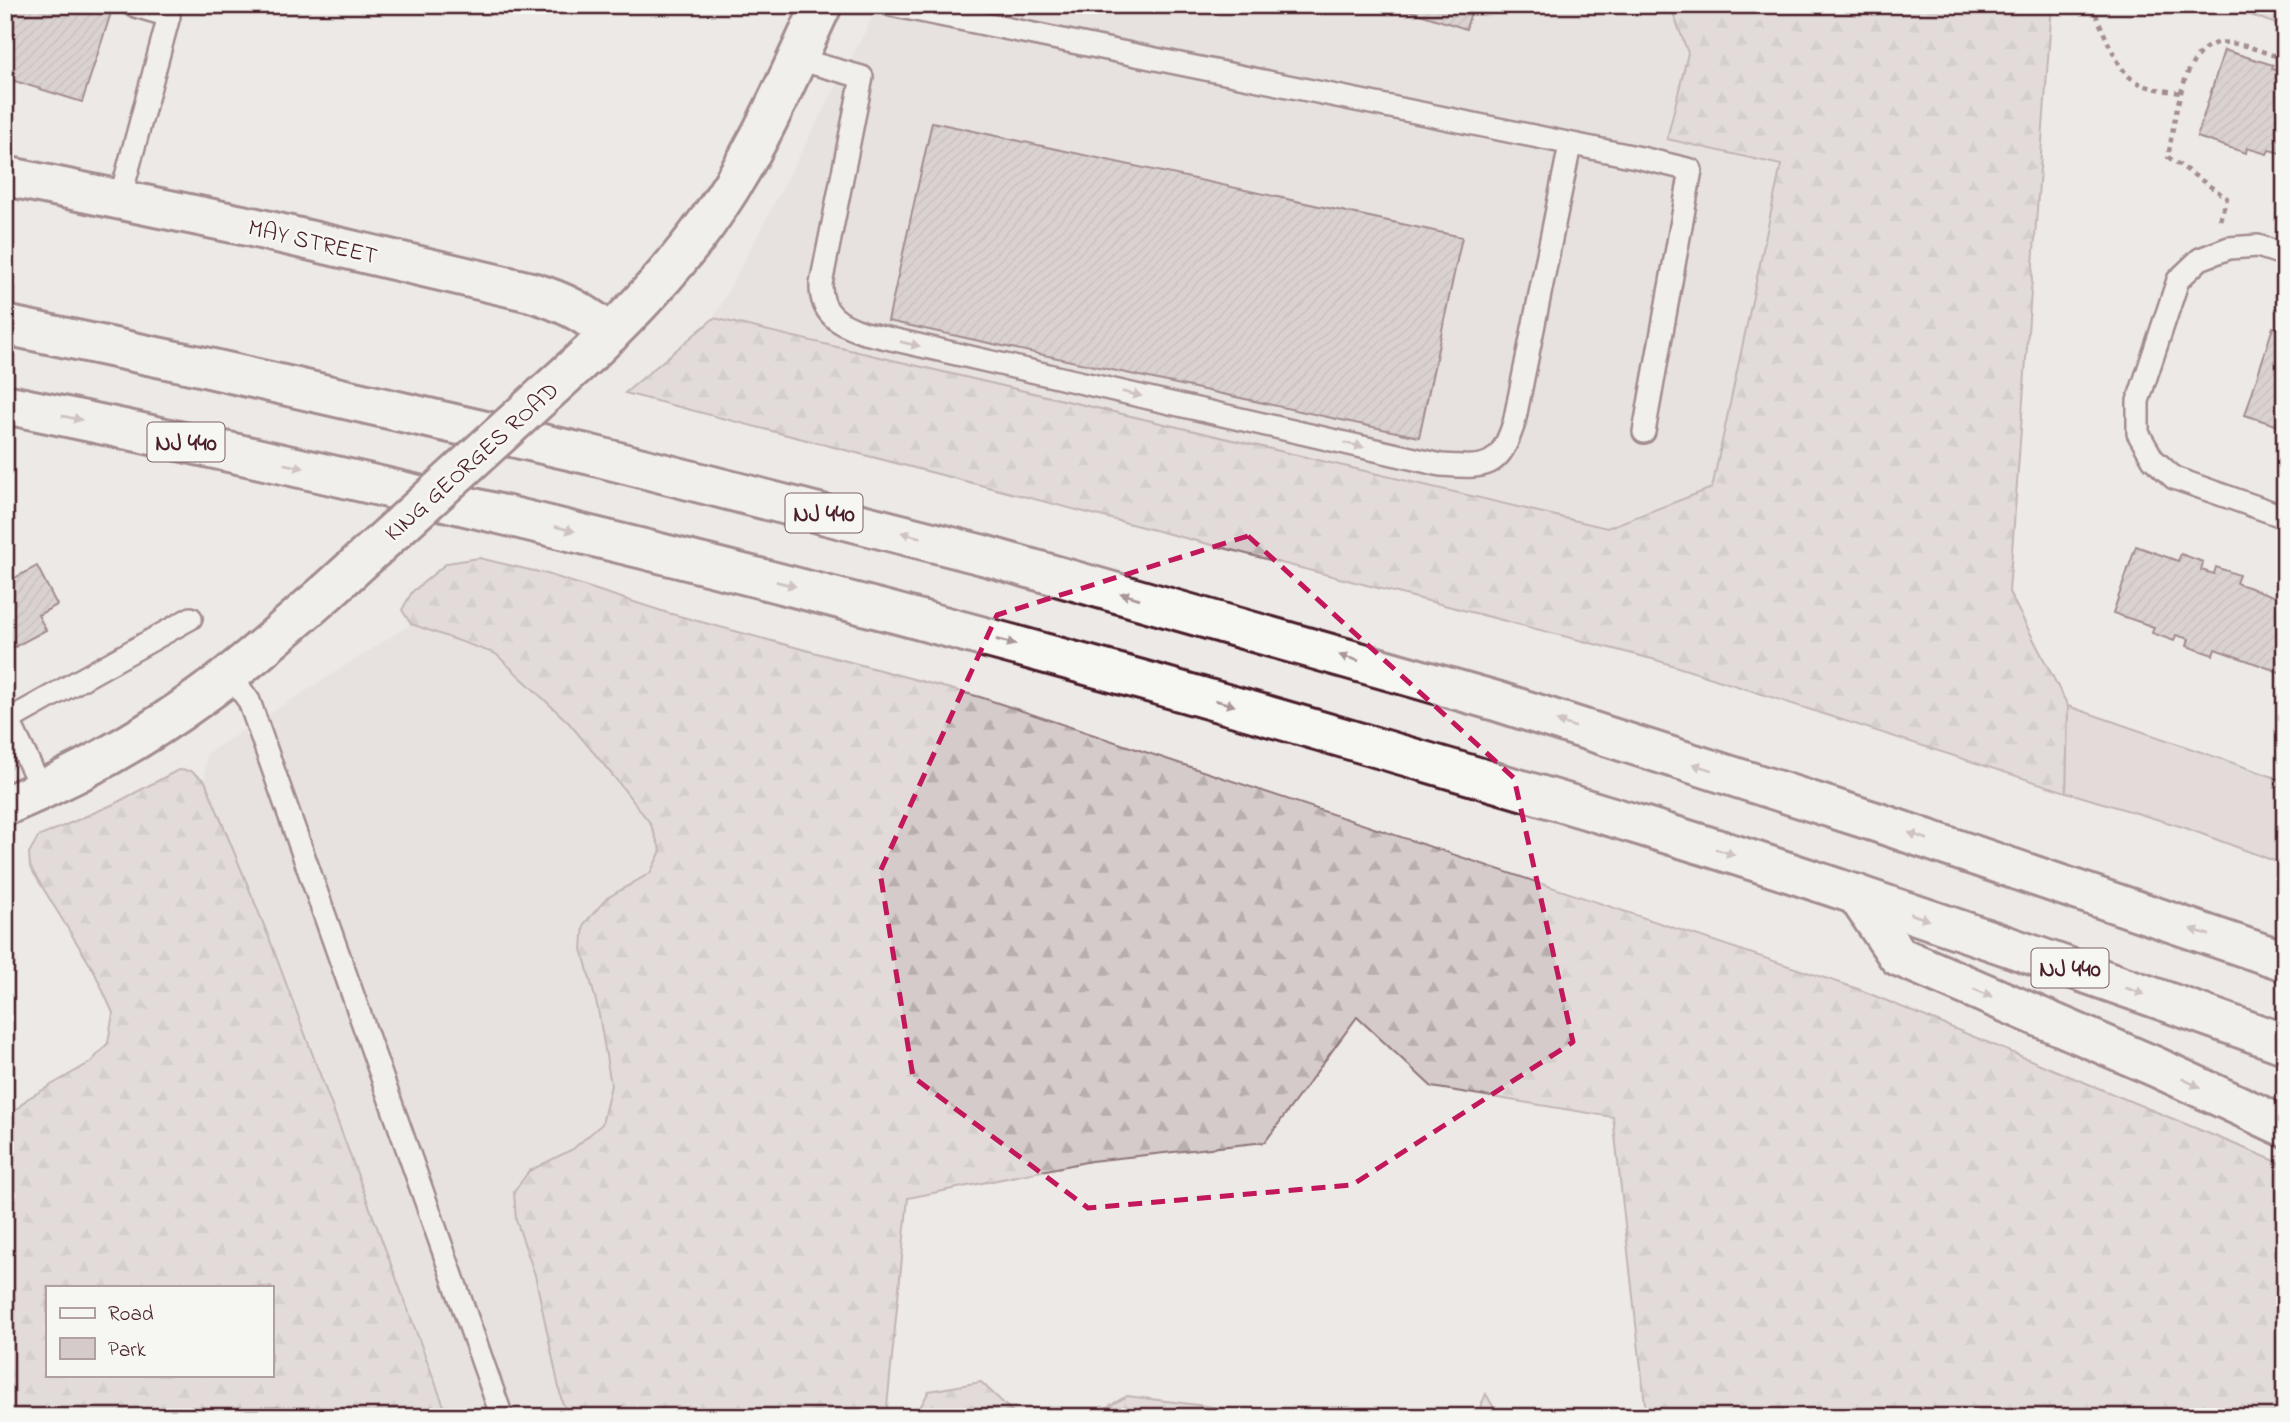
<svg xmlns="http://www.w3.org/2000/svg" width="2290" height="1422" viewBox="0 0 2290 1422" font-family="'Indie Flower',sans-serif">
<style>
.built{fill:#e0dad8}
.green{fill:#d4cbca;stroke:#8f757a;stroke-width:2}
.forest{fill:url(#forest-firs);stroke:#8f757a;stroke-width:2;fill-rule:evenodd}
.building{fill:url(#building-hatch);stroke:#4a1f2b;stroke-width:2}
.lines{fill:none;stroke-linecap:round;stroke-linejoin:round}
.lane-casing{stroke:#4a1f2b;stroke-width:26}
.street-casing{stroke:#4a1f2b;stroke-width:44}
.secondary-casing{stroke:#4a1f2b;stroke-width:44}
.highway-casing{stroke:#4a1f2b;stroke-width:44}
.path{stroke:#4a1f2b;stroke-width:4.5;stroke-dasharray:5 5;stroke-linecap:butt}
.lane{stroke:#f6f6f2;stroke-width:21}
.street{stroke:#f6f6f2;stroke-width:38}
.secondary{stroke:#f6f6f2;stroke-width:38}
.highway{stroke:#f6f6f2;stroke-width:38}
.secondary-bridge-casing{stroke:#4a1f2b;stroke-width:44;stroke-linecap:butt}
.secondary-bridge{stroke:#f6f6f2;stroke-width:38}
.oneway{fill:#a99598}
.marked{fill:none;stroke:#c2185b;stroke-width:5;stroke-dasharray:14 9;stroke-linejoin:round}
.labels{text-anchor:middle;stroke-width:5;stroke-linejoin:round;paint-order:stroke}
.shield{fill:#f6f6f2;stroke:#7e6067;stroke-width:2}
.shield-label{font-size:23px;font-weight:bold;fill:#4a1f2b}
.street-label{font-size:24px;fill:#4a1f2b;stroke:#f6f6f2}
</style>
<defs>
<pattern id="forest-firs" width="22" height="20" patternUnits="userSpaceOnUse" patternTransform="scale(1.75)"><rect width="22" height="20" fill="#d4cbca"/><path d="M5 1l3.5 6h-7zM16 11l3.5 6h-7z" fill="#b8aeae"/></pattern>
<pattern id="building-hatch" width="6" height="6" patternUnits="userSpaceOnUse" patternTransform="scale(1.75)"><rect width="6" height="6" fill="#c4b7b7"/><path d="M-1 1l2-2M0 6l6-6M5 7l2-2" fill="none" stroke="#a19495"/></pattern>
</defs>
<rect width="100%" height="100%" fill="#ece9e6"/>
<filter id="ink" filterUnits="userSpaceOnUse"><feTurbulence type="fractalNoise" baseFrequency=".0143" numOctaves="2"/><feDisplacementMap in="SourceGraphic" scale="14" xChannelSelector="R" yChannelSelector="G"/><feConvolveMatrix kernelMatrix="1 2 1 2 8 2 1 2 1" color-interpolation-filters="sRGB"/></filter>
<g filter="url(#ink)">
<g class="built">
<path d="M879 5H1670L1688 53 1668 138 1781 164 1712 489 1607 528 714 318Z"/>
<path d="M411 624 496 654 569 723 614 777 650 823 661 851 650 873 607 898 582 949 598 1009 611 1085 602 1124 573 1149 529 1171 516 1220 535 1275 562 1402 572 1417H448L268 935 205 781 206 754Z"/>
</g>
<path class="green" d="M2068 706 2285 781V865L2183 827 2066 792Z"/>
<g class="forest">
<path d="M1670 5H2052L2009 592 2068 706 2066 792 1656 660 625 393 714 318 1607 528 1712 488 1781 165 1667 139 1688 53Z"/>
<path d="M2222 5H2285V27Z"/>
<path d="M479 558 547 574 668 613 980 697 1858 989 2285 1165V1417H1648L1646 1413 1613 1117 1432 1087 1357 1017 1265 1142 1091 1161 908 1198 886 1417H572L562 1402 535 1275 516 1220 514 1192 529 1171 573 1149 602 1124 611 1085 598 1009 582 949 584 924 607 898 650 873 661 851 650 823 614 777 569 723 496 654 411 624 402 610 412 592 447 563Z"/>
<path d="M178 770 191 771 205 781 268 935 448 1417H5V1121L27 1099 91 1062 108 1043 113 1013 94 971 30 867 29 853 38 837 114 804ZM271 1287V1375H47V1287Z"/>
<path d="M981 1382 1018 1417H915L929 1391Z"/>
<path d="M1486 1394 1499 1417H1476Z"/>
<path d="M1127 1396 1292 1417H1089Z"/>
</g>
<g class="building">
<path d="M5 5H86L111 13 82 102 5 78Z"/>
<path d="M1392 5H1473L1466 29Z"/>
<path d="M2224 50 2273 65 2272 69 2285 73V162L2282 161 2284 154 2269 150 2267 154 2247 148 2246 153 2197 137Z"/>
<path d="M932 122 1462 237 1419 437 888 321Z"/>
<path d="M2273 327 2285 331V428L2245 415Z"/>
<path d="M2136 546 2178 561 2181 554 2203 562 2201 570 2214 574 2216 567 2239 575 2236 583 2285 600V674L2215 649 2213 655 2187 646 2189 639 2176 635 2174 641 2152 633 2154 627 2113 613Z"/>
<path d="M37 566 57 605 38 615 46 630 5 652V583Z"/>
</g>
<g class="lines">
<g class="lane-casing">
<g id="lane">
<path d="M891 5 1641 158 1691 170 1644 432"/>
<path d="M797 59 862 77 821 284C820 314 840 325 865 333L1441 465C1487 468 1499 469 1514 423L1570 145"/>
<path d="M120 199 169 16 132 5"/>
<path d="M2285 255 2258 246 2229 248 2200 259 2178 280 2138 401V433L2153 459 2174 478 2285 517"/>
<path d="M230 675 249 701 502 1417"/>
<path d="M42 790 12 727V721L16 716 191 618"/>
</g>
</g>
<g class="street-casing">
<path id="street" d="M5 176 252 227 531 292C562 301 586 313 610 334"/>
</g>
<g class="secondary-casing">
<g id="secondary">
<path d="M591 352C633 312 672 271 706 224 755 157 787 80 822 5"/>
<path d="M5 806C74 777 140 741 200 697 245 665 285 628 327 592"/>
</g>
</g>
<g class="highway-casing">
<g id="highway">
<path d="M5 325 200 366 591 455 983 555 1496 701 1879 823 2285 961"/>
<path d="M5 404C464 499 919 613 1368 745 1532 793 1696 840 1857 895 2000 943 2143 993 2285 1044"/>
<path d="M1856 894 1898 956 2156 1067 2285 1127"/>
</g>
</g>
<g class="path">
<path d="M2092 5C2100 23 2117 69 2132 79 2146 89 2164 90 2181 93"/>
<path d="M2220 220 2227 198 2168 157C2174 127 2181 50 2217 43 2238 40 2264 53 2285 59"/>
</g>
<use href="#lane" class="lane"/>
<use href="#street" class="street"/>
<use href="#secondary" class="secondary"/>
<use href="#highway" class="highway"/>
<g class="secondary-bridge-casing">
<path id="secondary-bridge" d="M327 592 591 352"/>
</g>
<use href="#secondary-bridge" class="secondary-bridge"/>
</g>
<defs><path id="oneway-solid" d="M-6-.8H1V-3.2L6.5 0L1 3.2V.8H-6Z" transform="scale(1.75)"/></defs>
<g class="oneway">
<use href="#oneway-solid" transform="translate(910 344) rotate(13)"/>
<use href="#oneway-solid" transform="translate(1132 394) rotate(13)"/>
<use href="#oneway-solid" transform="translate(72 418) rotate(12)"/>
<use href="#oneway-solid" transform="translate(1354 445) rotate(13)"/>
<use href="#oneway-solid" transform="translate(294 466) rotate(12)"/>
<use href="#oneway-solid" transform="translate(565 529) rotate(14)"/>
<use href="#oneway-solid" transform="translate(911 535) rotate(-165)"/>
<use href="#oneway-solid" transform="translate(786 584) rotate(14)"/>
<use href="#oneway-solid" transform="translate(1130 596) rotate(-164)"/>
<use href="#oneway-solid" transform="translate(1006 642) rotate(15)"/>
<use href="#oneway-solid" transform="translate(1349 658) rotate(-164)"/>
<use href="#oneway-solid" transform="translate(1225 703) rotate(16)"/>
<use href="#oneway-solid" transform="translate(1566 724) rotate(-162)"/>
<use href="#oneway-solid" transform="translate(1702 767) rotate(-162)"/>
<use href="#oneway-solid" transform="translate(1918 836) rotate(-161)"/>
<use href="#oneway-solid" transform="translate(1725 852) rotate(18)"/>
<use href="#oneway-solid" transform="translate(1920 917) rotate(19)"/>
<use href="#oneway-solid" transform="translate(2200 932) rotate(-161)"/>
<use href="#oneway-solid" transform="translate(2135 991) rotate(19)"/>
<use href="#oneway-solid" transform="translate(1983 993) rotate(23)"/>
<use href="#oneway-solid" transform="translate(2191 1083) rotate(25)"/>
</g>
</g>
<path d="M0 0H2290V1422H0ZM1248 536 1514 778 1573 1042 1352 1185 1088 1208 913 1077 880 872 997 615Z" fill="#ece9e6" fill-opacity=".55" fill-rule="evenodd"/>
<path class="marked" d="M1248 536 1514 778 1573 1042 1352 1185 1088 1208 913 1077 880 872 997 615Z"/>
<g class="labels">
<g class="shield">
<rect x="147.5" y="422.5" width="77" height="39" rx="5"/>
<rect x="785.5" y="493.5" width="77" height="39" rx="5"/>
<rect x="2031.5" y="948.5" width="77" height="39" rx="5"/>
</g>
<g class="shield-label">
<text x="186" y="450">NJ 440</text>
<text x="824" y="521">NJ 440</text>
<text x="2070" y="976">NJ 440</text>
</g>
<g class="street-label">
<text transform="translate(313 241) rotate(13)" y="8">MAY STREET</text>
<text transform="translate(471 461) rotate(-42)" y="8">KING GEORGES ROAD</text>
</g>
</g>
<rect width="2290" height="1422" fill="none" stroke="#f6f6f2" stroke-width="28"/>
<rect x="14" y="14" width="2262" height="1394" fill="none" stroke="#4a1f2b" stroke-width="2.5" filter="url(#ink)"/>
<rect x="46" y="1286" width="228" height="91" fill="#f6f6f2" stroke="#b1a0a2" stroke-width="2"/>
<rect x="60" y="1308" width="35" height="10" fill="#f6f6f2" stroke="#b1a0a2" stroke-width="2"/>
<text x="108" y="1320" font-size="21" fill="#4a1f2b">Road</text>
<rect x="60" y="1338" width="35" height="21" fill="#d4cbca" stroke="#b1a0a2" stroke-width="2"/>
<text x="108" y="1356" font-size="21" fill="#4a1f2b">Park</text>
</svg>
